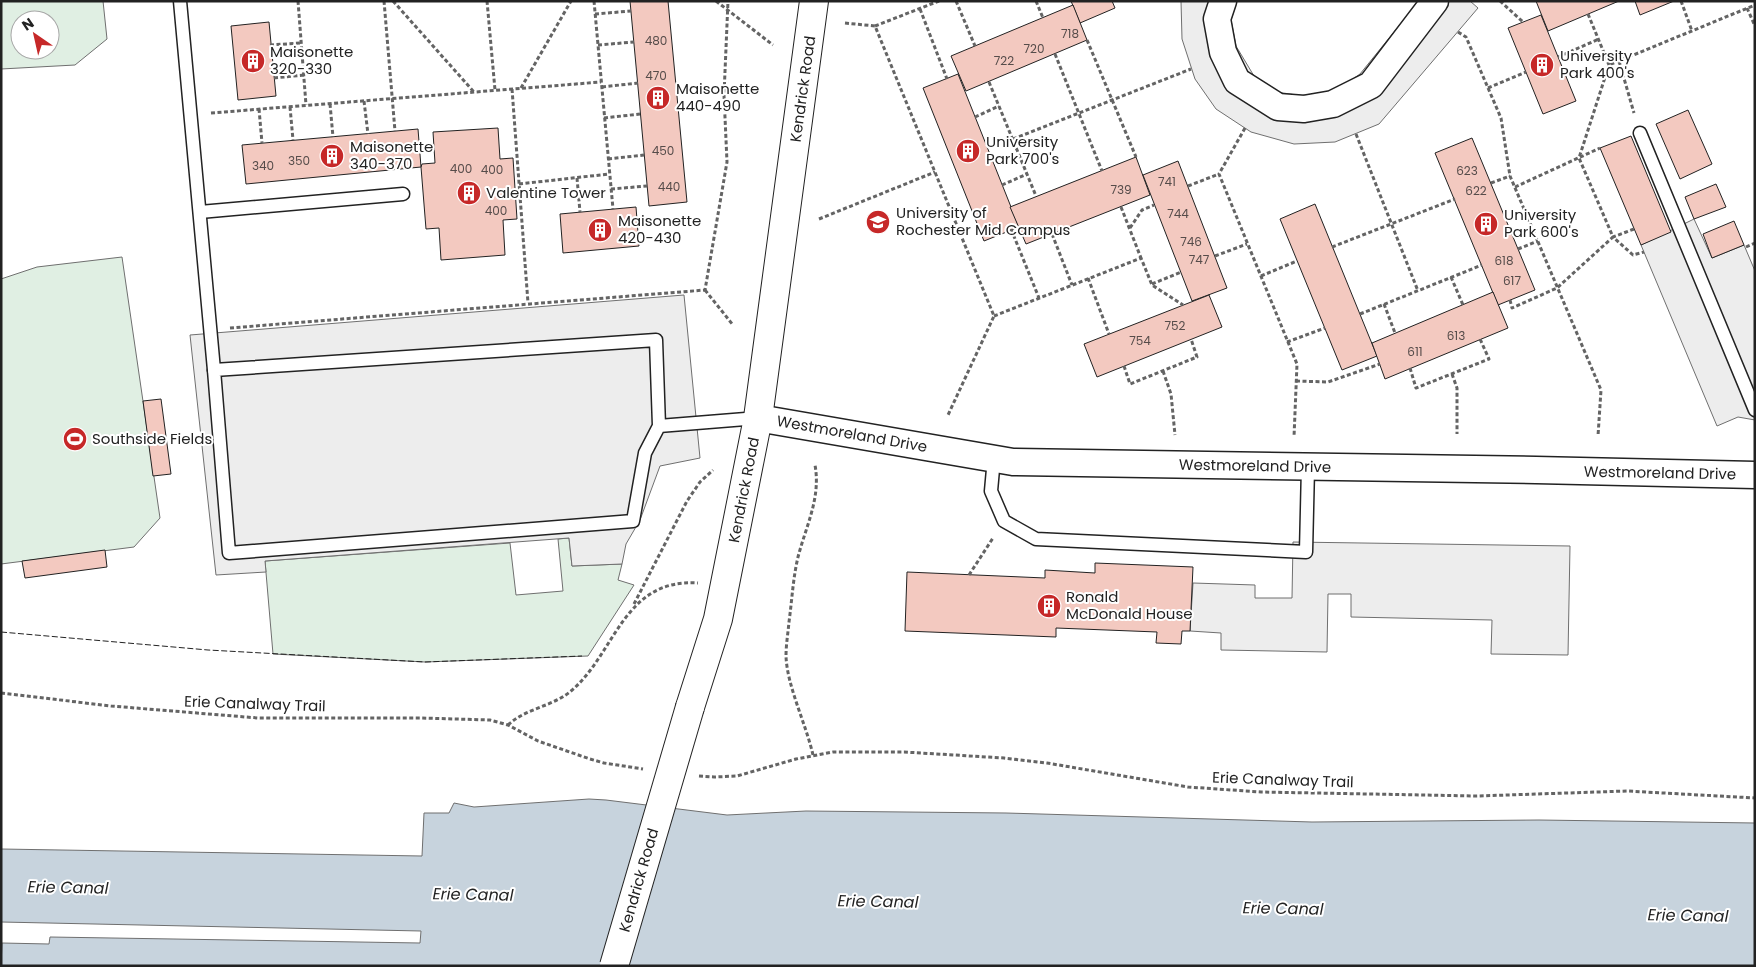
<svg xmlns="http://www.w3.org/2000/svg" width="1756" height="967" viewBox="0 0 1756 967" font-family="Poppins,sans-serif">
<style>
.green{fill:#e0efe3;stroke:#6f6f6f;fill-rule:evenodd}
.parking{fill:#ededed;stroke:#6f6f6f}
.water{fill:#c7d3dd;stroke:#6f6f6f}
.building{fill:#f3c9c0;stroke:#222}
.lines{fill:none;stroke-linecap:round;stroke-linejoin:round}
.lane-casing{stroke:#222;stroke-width:15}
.street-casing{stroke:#222;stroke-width:29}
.secondary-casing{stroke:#222;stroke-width:30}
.path{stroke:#646464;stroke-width:3;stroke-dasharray:4 2.5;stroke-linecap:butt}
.lane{stroke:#fff;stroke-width:12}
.street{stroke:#fff;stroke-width:26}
.secondary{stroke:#fff;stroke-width:28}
.secondary-bridge-casing{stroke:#222;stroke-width:30;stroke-linecap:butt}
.secondary-bridge{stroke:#fff;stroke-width:28}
.fence{stroke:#222;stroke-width:1;stroke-dasharray:6 2.5;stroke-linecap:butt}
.labels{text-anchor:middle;stroke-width:4;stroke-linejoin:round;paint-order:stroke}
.number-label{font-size:12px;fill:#564c4a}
.poi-label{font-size:15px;fill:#222;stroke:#fff;text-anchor:start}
.street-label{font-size:15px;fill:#222;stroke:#fff}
.water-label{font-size:16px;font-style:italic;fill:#222;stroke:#fff}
</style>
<rect width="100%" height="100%" fill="#fff"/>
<g class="green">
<path d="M1 1H103L107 39 75 65 1 69ZM20 20H50V50H20Z"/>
<path d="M122 257 160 518 134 547 1 564V279L37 267Z"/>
<path d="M569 538 572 566 622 564 618 580 634 585 588 656 425 662 273 654 265 561 510 543 516 595 563 591 558 539Z"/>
</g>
<g class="parking">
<path d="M1181 1H1237L1231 20 1236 46 1254 76 1277 92 1309 97 1337 90 1360 74 1415 6 1417 1H1470L1478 8 1379 124 1335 142 1294 144 1251 132 1216 109 1195 79 1182 39Z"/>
<path d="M1694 219 1712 258 1744 245 1755 271V420L1738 417 1717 426 1641 245Z"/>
<path d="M684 295 700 458 660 466 640 520 626 544 622 564 572 566 569 538 265 561 266 572 216 575 190 335Z"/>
<path d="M1293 542 1570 546 1568 655 1491 654 1492 620 1351 617V594H1328L1327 652 1221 650V633L1190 631 1193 583 1255 585V598H1292Z"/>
</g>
<path class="water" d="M589 799 606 800 727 815 806 811 1006 813 1312 822 1539 820 1755 823V966H1L2 943 49 944 50 937 420 943 421 931 1 922V849L422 856 424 813H449L454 803 474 807Z"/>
<g class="building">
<path d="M630 1H668L687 202 649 206Z"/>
<path d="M1071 1H1112L1115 8 1080 23Z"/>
<path d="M1536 1H1619L1548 31Z"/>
<path d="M1635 1H1674L1640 15Z"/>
<path d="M1073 5 1087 40 966 91 951 56Z"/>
<path d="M1541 15 1576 101 1543 114 1508 28Z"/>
<path d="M269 22 276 96 238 100 231 26Z"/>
<path d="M958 74 1019 227 984 241 923 88Z"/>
<path d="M1688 110 1712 164 1680 179 1656 124Z"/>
<path d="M498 128 500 159 513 158 517 219 503 220 505 255 441 260 439 228 426 229 421 167 422 164 435 163 433 132Z"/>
<path d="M418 129 421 167 246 184 242 145Z"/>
<path d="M1631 136 1671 232 1641 245 1600 148Z"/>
<path d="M1472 138 1535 290 1498 305 1435 153Z"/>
<path d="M1136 157 1150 195 1026 244 1010 207Z"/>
<path d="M1178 161 1227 288 1192 301 1143 175Z"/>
<path d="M1716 184 1726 207 1694 219 1685 197Z"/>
<path d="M1315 204 1377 356 1342 370 1280 219Z"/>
<path d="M636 207 639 246 563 253 560 214Z"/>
<path d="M1734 221 1744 245 1712 258 1703 234Z"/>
<path d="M1493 292 1508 328 1385 379 1372 343Z"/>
<path d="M1209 295 1222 327 1097 377 1084 344Z"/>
<path d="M161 399 171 474 153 476 143 401Z"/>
<path d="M105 550 107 567 25 578 22 561Z"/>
<path d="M1095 563 1193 567 1190 631H1182L1181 644 1156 643 1157 632 1056 628V637L905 631 907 572 1045 578V570L1095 573Z"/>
</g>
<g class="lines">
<g class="lane-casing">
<g id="lane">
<path d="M180 1 214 370"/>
<path d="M1640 133 1755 410"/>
<path d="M200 212 403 194"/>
<path d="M659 426 645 453 633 521 229 553 214 370 656 340 659 426 758 418"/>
<path d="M994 458 991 491 1004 521 1036 539 1306 552 1308 467"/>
</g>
</g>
<g class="street-casing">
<g id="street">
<path d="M1223 1 1217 19 1223 52 1237 81 1278 107 1304 109 1333 104 1371 85 1435 1"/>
<path d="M758 418 1013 462 1536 470 1755 475"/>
</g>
</g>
<g class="secondary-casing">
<path id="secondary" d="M690 707 718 619 758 418 814 1"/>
</g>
<g class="path">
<path d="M298 1 306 105"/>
<path d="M384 1 395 131"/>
<path d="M393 1 474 92"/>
<path d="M487 1 495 90"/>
<path d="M594 1 613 209"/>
<path d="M716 1 773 45"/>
<path d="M956 1 975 46"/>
<path d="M1036 1 1043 18"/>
<path d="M1500 1 1523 22"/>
<path d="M1681 1 1692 31"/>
<path d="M1747 8 1755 26"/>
<path d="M920 9 947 79"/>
<path d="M595 14 631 11"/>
<path d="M1588 14 1609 65"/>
<path d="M845 23 875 26 994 316 948 415"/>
<path d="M875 26 939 1"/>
<path d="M1458 32 1466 37 1501 118 1510 176 1601 390 1598 436"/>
<path d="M1087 40 1136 157"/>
<path d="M270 45 301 43"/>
<path d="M598 45 634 42"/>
<path d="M1055 54 1102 171"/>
<path d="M1558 57 1599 39"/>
<path d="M1619 61 1634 113"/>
<path d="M274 78 304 75"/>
<path d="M989 82 1036 196"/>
<path d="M602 87 638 83"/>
<path d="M521 88 571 1"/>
<path d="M1488 88 1526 72"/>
<path d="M512 89 528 303"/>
<path d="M364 101 368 134"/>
<path d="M330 104 333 137"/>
<path d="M290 107 293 140"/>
<path d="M259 109 262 143"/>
<path d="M211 113 601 82"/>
<path d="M975 117 999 106"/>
<path d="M604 118 640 114"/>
<path d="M1245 128 1219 174 1297 364 1294 437"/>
<path d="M1356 134 1418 291"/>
<path d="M1013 139 1191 69"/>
<path d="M608 159 644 155"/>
<path d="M577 178 580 212"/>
<path d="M1491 183 1510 176"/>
<path d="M519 184 609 174"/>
<path d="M1002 185 1027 174"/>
<path d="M1188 186 1219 174"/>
<path d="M1515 187 1600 148"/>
<path d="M611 189 647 186"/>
<path d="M1121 207 1141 258"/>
<path d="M819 219 935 172"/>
<path d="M1130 228 1142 210 1154 205"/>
<path d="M1011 229 1039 298"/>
<path d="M1634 229 1613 237 1633 255 1644 252"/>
<path d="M1052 234 1072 285"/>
<path d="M1332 247 1455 199"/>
<path d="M1746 247 1755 243"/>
<path d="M1518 249 1538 241"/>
<path d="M1215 256 1247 244"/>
<path d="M1261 276 1297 261"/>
<path d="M1451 277 1463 305"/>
<path d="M1088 278 1109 334"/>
<path d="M1152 284 1181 272"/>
<path d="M705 290 733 325"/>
<path d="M1510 300 1512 308 1557 288 1613 237 1579 158 1609 65 1755 5"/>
<path d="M1384 304 1395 333"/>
<path d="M1360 314 1482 265"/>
<path d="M994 316 1141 258 1152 285 1183 305"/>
<path d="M230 328 705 290 727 162 724 95 728 1"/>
<path d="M1287 342 1325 328"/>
<path d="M1124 366 1130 384 1197 357 1191 339"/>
<path d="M1410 368 1416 388 1489 359 1480 339"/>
<path d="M1163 371 1171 394 1175 435"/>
<path d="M1452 374 1457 388V434"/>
<path d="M1296 381 1328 382 1380 364"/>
<path d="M969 575 993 538"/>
<path d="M634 604 687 501 700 482 713 470"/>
<path d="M1 693 111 706 258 718H421L490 720 508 725 538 741 590 759 604 763 643 769"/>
<path d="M508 725C526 708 552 707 571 691 616 653 623 578 698 583"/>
<path d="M813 755C806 724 787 686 786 656 786 645 788 633 789 622 792 600 793 578 798 557 806 526 821 498 815 465"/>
<path d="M699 776 714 777 737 776 796 759 833 752H904L1004 758 1047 763 1188 787 1261 792 1477 796 1627 791 1755 798"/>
</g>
<use href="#lane" class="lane"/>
<use href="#street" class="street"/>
<use href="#secondary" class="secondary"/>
<g class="secondary-bridge-casing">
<path id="secondary-bridge" d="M614 966 690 707"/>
</g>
<use href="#secondary-bridge" class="secondary-bridge"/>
<path class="fence" d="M1 632 208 650 425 662 582 656"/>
</g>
<defs>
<g id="building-disc" transform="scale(1.25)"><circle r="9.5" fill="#c62828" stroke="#fff"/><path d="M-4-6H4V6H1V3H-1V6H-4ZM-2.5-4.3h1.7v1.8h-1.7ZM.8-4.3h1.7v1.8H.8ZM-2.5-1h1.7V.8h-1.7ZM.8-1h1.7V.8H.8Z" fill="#fff"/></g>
<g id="university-disc" transform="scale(1.25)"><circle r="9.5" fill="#c62828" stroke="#fff"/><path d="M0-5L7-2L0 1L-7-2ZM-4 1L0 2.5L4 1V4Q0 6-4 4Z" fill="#fff"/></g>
<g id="stadium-disc" transform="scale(1.25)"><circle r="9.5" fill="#c62828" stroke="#fff"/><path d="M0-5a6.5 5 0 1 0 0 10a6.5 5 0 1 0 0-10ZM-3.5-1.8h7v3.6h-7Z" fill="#fff"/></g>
</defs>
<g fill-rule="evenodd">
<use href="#building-disc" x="253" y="61"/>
<use href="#building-disc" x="1542" y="65"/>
<use href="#building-disc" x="658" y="98"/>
<use href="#building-disc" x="968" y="151"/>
<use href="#building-disc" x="332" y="156"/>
<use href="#building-disc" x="469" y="193"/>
<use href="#university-disc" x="878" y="222"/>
<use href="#building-disc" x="1486" y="224"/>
<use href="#building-disc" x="600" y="230"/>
<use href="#stadium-disc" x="75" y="439"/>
<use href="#building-disc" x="1049" y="606"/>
</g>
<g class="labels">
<g class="number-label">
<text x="1070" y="38">718</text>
<text x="656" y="45">480</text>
<text x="1034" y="53">720</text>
<text x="1004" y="65">722</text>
<text x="656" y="80">470</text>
<text x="663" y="155">450</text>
<text x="299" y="165">350</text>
<text x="263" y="170">340</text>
<text x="461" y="173">400</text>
<text x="492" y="174">400</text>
<text x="1467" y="175">623</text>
<text x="1167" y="186">741</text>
<text x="669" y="191">440</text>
<text x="1121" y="194">739</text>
<text x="1476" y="195">622</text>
<text x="496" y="215">400</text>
<text x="1178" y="218">744</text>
<text x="1191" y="246">746</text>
<text x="1199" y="264">747</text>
<text x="1504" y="265">618</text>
<text x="1512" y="285">617</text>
<text x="1175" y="330">752</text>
<text x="1456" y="340">613</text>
<text x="1140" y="345">754</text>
<text x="1415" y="356">611</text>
</g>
<g class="poi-label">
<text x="270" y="57">Maisonette<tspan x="270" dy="17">320-330</tspan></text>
<text x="1560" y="61">University<tspan x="1560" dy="17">Park 400's</tspan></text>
<text x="676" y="94">Maisonette<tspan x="676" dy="17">440-490</tspan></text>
<text x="986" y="147">University<tspan x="986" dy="17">Park 700's</tspan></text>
<text x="350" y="152">Maisonette<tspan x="350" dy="17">340-370</tspan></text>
<text x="486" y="198">Valentine Tower</text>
<text x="896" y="218">University of<tspan x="896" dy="17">Rochester Mid Campus</tspan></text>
<text x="1504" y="220">University<tspan x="1504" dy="17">Park 600's</tspan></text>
<text x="618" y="226">Maisonette<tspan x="618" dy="17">420-430</tspan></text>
<text x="92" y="444">Southside Fields</text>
<text x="1066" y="602">Ronald<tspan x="1066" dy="17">McDonald House</tspan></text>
</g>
<g class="street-label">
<text transform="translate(803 89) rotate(-82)" y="5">Kendrick Road</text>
<text transform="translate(852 434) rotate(10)" y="5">Westmoreland Drive</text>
<text transform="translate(1255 466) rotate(1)" y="5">Westmoreland Drive</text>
<text transform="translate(1660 473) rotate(1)" y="5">Westmoreland Drive</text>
<text transform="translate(744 490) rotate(-79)" y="5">Kendrick Road</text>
<text transform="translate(255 704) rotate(2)" y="5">Erie Canalway Trail</text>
<text transform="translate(1283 780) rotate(2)" y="5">Erie Canalway Trail</text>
<text transform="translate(639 880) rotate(-74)" y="5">Kendrick Road</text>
</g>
<g class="water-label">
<text transform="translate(68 887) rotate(1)" y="6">Erie Canal</text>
<text transform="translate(473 894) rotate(1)" y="6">Erie Canal</text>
<text transform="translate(878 901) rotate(1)" y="6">Erie Canal</text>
<text transform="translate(1283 908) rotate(1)" y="6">Erie Canal</text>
<text transform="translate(1688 915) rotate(1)" y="6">Erie Canal</text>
</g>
</g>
<rect width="1756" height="967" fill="none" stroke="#222222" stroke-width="5"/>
<g transform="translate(35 35) rotate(326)"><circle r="24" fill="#ffffff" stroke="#a7a7a7"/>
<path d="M0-4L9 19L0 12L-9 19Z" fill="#c62828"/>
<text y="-8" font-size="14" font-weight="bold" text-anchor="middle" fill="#222222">N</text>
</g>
</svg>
